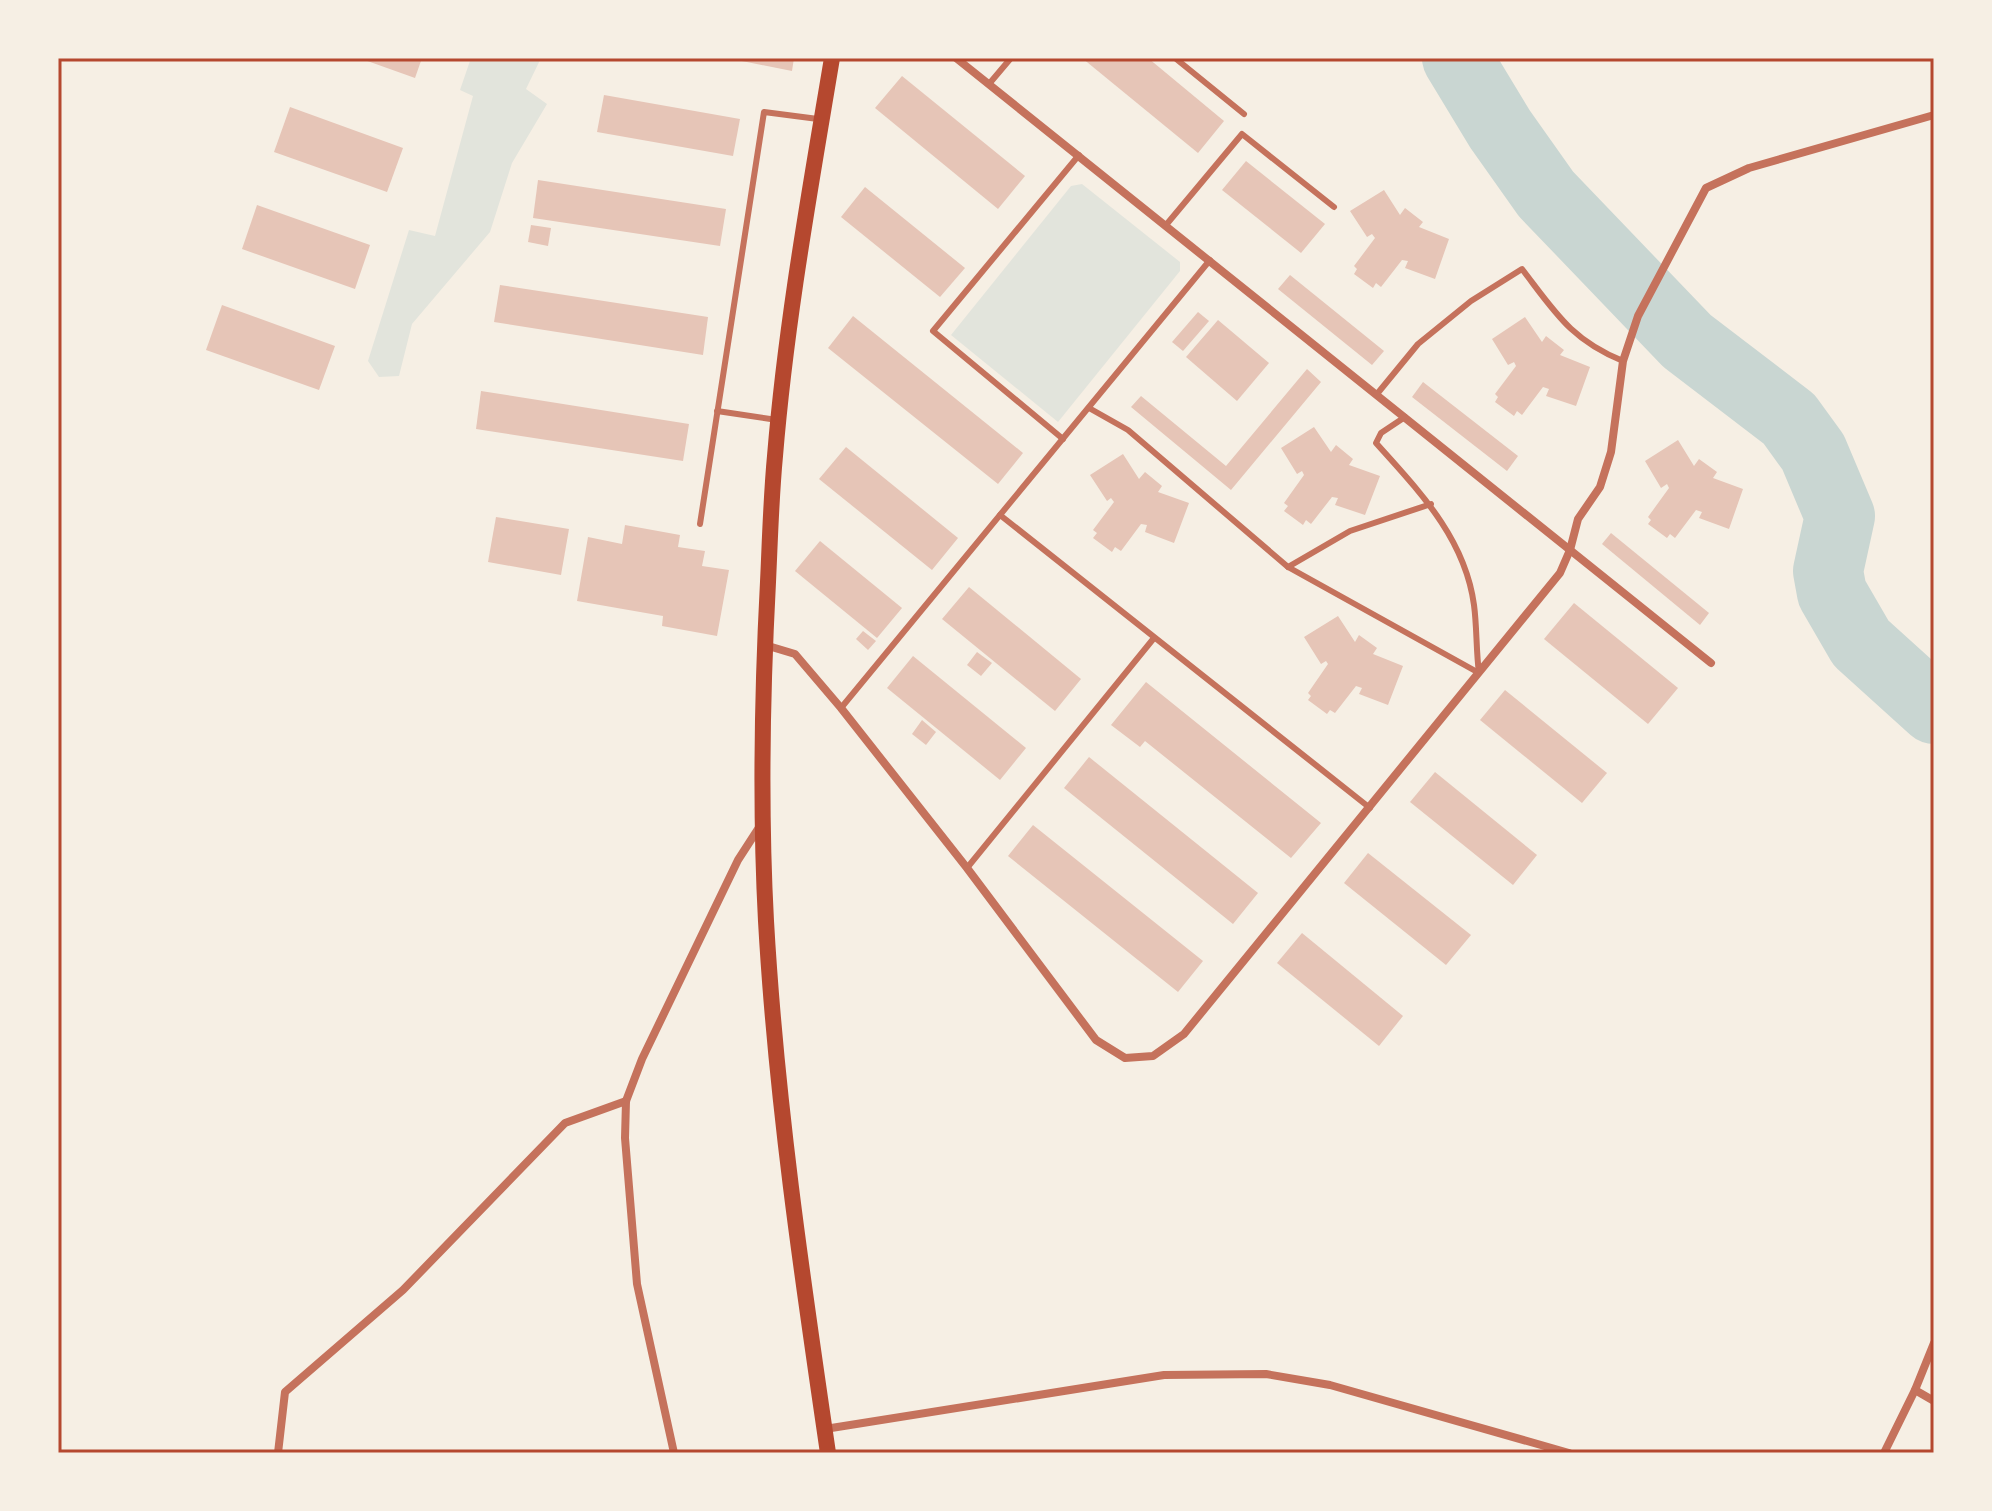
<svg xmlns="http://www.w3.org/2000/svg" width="1992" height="1511" viewBox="0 0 1992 1511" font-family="'Archivo Narrow',sans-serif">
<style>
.green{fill:#e2e4dc}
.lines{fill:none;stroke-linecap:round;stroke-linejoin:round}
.river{stroke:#c9d6d2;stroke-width:70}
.building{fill:#e6c5b7}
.service{stroke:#c5725c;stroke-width:6}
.minor{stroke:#c5725c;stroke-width:8}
.secondary{stroke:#b5482f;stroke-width:16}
.neatline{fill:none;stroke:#b5482f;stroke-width:3}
</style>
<rect width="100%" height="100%" fill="#f6efe4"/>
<g class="green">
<path d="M471 58H541L526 89 547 104 512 163 490 232 412 324 399 376 379 377 368 361 409 230 435 236 473 96 460 90Z"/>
<path d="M1082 184 1180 262V271L1058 422 951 335 1071 186Z"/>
</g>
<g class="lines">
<path class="river" d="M1457 58 1500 129 1546 194 1687 341 1789 419 1813 452 1840 516 1828 571 1832 593 1861 643 1934 709"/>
</g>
<g class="building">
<path d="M359 58H422L415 78Z"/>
<path d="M727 58H794L792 71Z"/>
<path d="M1082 58H1148L1224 121 1198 153Z"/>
<path d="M902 76 1025 176 998 209 875 108Z"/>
<path d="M604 95 740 119 733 156 597 132Z"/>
<path d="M290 107 403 148 387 192 274 152Z"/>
<path d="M1246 161 1325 224 1301 253 1222 190Z"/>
<path d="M538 180 726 209 720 246 533 218Z"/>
<path d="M865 187 965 268 940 297 841 217Z"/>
<path d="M1384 190 1400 215 1405 208 1423 222 1419 227 1449 239 1435 279 1405 268 1408 261 1402 260 1381 287 1376 283 1373 288 1354 274 1357 269 1354 266 1375 238 1372 234 1367 237 1350 211Z"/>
<path d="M257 205 370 245 355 289 242 249Z"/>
<path d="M531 225 551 228 548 246 528 242Z"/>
<path d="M1290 275 1384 351 1372 365 1278 289Z"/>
<path d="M500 285 708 317 703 355 494 322Z"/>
<path d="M222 305 335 346 319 390 206 350Z"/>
<path d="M1198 312 1209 321 1183 351 1172 342Z"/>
<path d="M853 316 1023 453 998 484 828 348Z"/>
<path d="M1525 317 1542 342 1546 336 1564 350 1560 355 1590 367 1576 406 1546 396 1549 389 1543 387 1522 415 1517 411 1514 416 1495 402 1498 397 1495 394 1516 366 1514 362 1508 365 1492 339Z"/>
<path d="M1218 320 1269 363 1237 401 1186 357Z"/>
<path d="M1307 369 1321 382 1231 490 1131 407 1141 396 1226 466Z"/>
<path d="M1423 382 1518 456 1507 471 1412 397Z"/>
<path d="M481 391 689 424 683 461 476 429Z"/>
<path d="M1314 427 1331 452 1336 445 1353 459 1349 465 1380 476 1365 515 1335 505 1338 498 1332 497 1311 524 1306 520 1303 525 1284 511 1288 506 1284 503 1304 475 1302 471 1297 474 1281 448Z"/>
<path d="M1678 440 1694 466 1699 459 1717 472 1713 478 1743 489 1729 529 1699 518 1702 512 1696 510 1675 538 1670 534 1667 538 1648 524 1651 520 1648 517 1669 488 1667 484 1661 488 1645 461Z"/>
<path d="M846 447 958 538 932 570 819 479Z"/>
<path d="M1123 454 1139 479 1145 472 1162 486 1158 492 1189 503 1174 543 1145 532 1147 525 1141 524 1121 551 1115 547 1112 552 1093 538 1097 533 1093 530 1114 502 1111 498 1107 501 1090 475Z"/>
<path d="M496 517 569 529 561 575 488 562Z"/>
<path d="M625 525 680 535 678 547 705 551 702 566 729 570 717 636 662 626 663 616 577 601 588 537 622 544Z"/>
<path d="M1611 533 1709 613 1700 625 1602 544Z"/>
<path d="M820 541 902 608 877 638 795 571Z"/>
<path d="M969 587 1081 679 1055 711 942 619Z"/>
<path d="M1574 603 1678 688 1648 724 1544 639Z"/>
<path d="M1338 616 1355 642 1359 635 1377 648 1373 654 1403 666 1388 705 1359 694 1362 688 1356 686 1335 713 1330 710 1327 714 1308 700 1311 696 1308 693 1328 664 1326 661 1321 664 1304 637Z"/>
<path d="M863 631 876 641 868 650 856 639Z"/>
<path d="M977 652 992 663 981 676 967 665Z"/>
<path d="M913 656 1026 748 1000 780 887 688Z"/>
<path d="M1146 682 1321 823 1291 858 1145 741 1140 747 1111 725Z"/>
<path d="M1505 690 1607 773 1582 803 1480 720Z"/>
<path d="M922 720 936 732 926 745 912 734Z"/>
<path d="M1089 757 1258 893 1233 924 1064 788Z"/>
<path d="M1435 772 1537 855 1513 885 1410 802Z"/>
<path d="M1033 825 1203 961 1178 992 1008 856Z"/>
<path d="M1368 853 1471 935 1446 965 1344 883Z"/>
<path d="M1302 933 1403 1016 1379 1046 1277 963Z"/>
</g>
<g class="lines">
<g class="service">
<path d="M1175 58 1244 114"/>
<path d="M989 84 1011 58"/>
<path d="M1166 225 1242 134 1334 207"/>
<path d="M1377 394 1418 344 1471 301 1522 269C1555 312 1571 340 1623 361"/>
<path d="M1089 408 1128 430 1288 567 1479 673"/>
<path d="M717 411 777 420"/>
<path d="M1405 417 1381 433 1376 443C1419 491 1465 538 1474 605 1477 627 1476 651 1479 673"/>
<path d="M1063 439 933 331 1079 155"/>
<path d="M1000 515 1370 808"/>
<path d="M700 524 764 112 818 119"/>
<path d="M1288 567 1350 531 1431 504"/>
<path d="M841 708 1210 260"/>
<path d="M967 868 1154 638"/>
</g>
<g class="minor">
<path d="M956 58 1711 663"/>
<path d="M765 645 795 654 841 708 967 868 1096 1040 1125 1058 1153 1056 1184 1034 1560 573 1570 550 1578 519 1600 487 1611 452 1623 361 1638 316 1706 188 1749 168 1934 115"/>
<path d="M1915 1390 1934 1401"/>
<path d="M825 1429 1164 1375 1266 1374 1330 1385 1569 1453"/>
<path d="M278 1453 285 1392 403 1290 565 1123 626 1101"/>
<path d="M674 1453 637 1284 625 1138 626 1101 642 1059 738 860 760 826"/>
<path d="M1884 1453 1915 1390 1934 1343"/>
</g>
<path class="secondary" d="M828 1453C802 1276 776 1099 766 921 760 808 762 695 768 582 770 540 771 498 775 456 786 322 810 190 832 58"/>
</g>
<rect width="1992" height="1511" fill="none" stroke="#f6efe4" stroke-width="120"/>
<rect x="60" y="60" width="1872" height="1391" class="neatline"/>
</svg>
